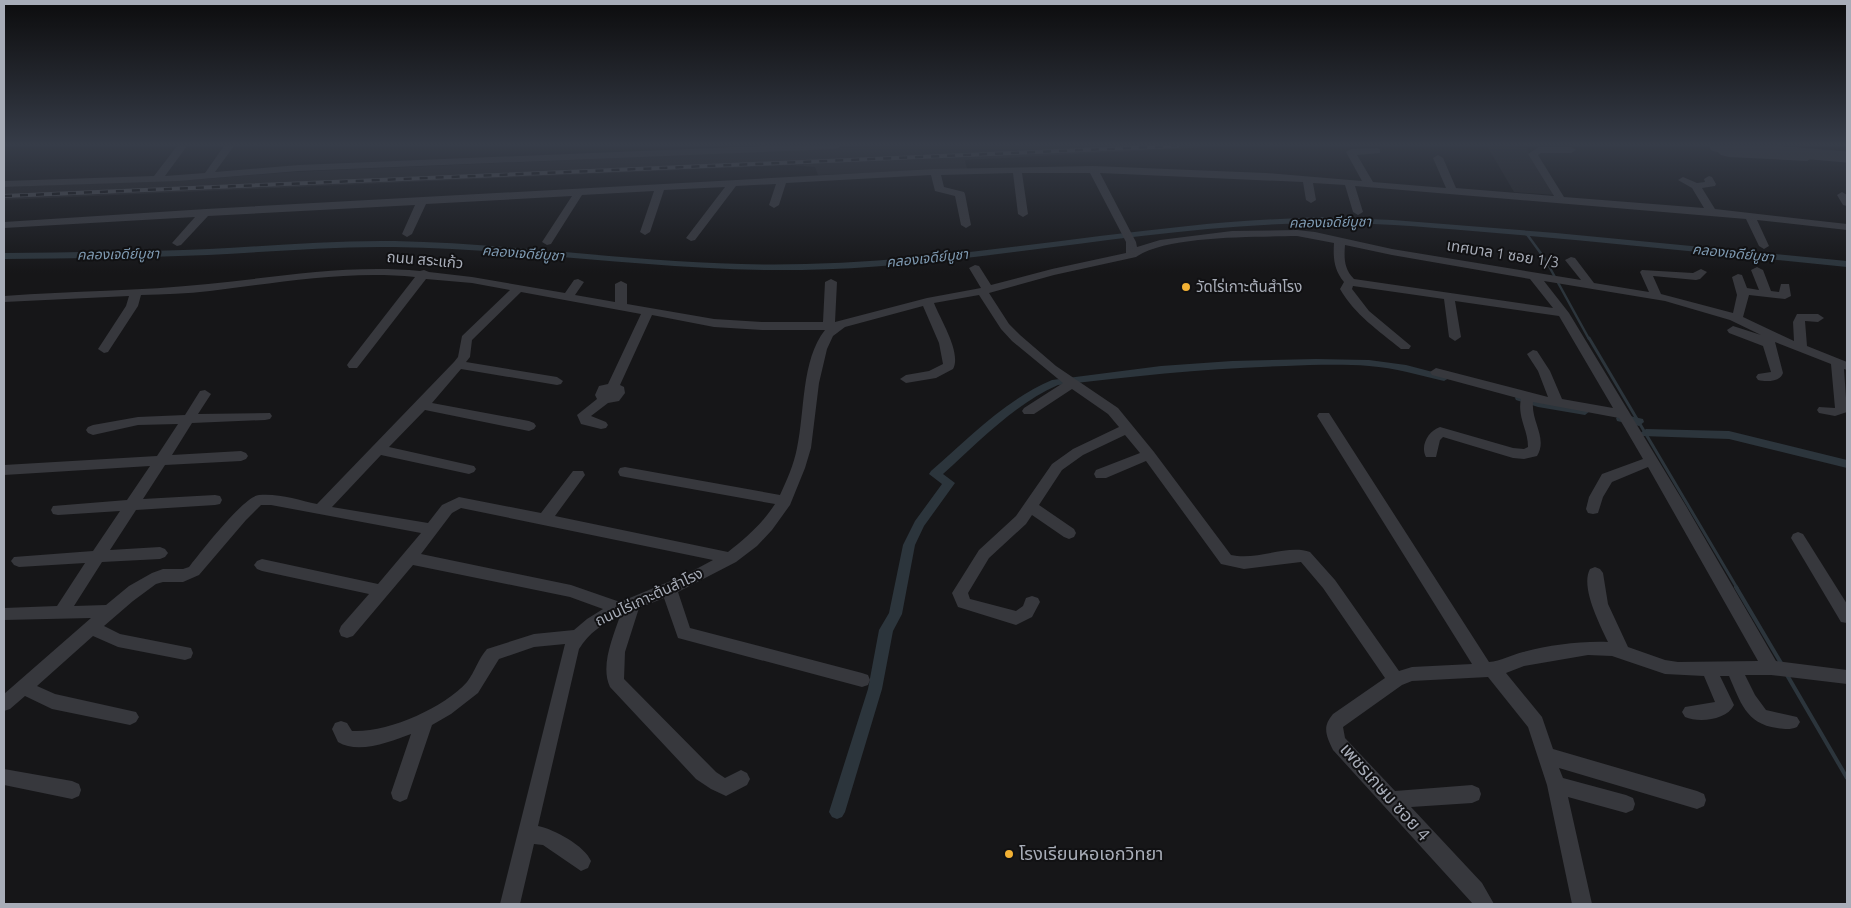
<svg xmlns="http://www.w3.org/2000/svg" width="1851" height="908" viewBox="0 0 1851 908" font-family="Ubuntu,'Noto Sans Thai',sans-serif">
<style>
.built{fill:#222225}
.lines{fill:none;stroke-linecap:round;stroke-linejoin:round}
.stream-far2{stroke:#2c353c;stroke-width:2.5}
.stream-far1{stroke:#2c353c;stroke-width:3}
.stream{stroke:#2c353c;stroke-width:4}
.canal{fill:#2c353c;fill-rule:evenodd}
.minor{fill:#37383d;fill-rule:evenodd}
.rail-casing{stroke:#4a4c52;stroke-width:4}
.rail{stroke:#111113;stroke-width:2.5;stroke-dasharray:8;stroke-linecap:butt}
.minor-bridge{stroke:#37383d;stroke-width:11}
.poi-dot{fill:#f2b134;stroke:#111113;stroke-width:2}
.labels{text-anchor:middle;stroke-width:4;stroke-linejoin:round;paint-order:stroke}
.far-water-label{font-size:14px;font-style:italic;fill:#7f9bb3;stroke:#111113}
.street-label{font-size:15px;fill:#a8adb8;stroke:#111113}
.poi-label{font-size:15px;fill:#a8adb8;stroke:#111113;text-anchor:start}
.near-street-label{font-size:18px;fill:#a8adb8;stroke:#111113}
.near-poi-label{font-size:18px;fill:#a8adb8;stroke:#111113;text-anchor:start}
</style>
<rect width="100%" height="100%" fill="#161618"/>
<g class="built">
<path d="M893 146H1231L965 160 967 169 818 175 815 167 792 165 4 200V187L204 179 292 172Z"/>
<path d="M1487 146 1526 148 1555 195 1514 192Z"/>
</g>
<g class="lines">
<path class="stream-far2" d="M1526 233 1545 259 1589 339"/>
<path class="stream-far1" d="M1589 338 1737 588"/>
<g class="stream">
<path d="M1736 587 1781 663"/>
<path d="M1787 675 1847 778"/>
</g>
<g class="canal">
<path d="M1320 217 1393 220 1556 233 1847 261V267C1730 255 1613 243 1496 233 1437 228 1378 222 1320 223 1146 225 975 267 802 270 665 272 530 249 394 247 332 246 270 252 208 255 140 258 72 258 4 259V253C72 252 141 252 209 249 271 246 333 240 395 241 532 244 668 268 805 264 934 261 1060 239 1188 226 1232 221 1276 219 1320 217Z"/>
<path d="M1316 359 1369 360 1406 365 1448 376 1449 378 1444 381C1419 375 1395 368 1369 366 1342 364 1313 365 1286 366 1209 368 1134 376 1058 385 1013 405 979 442 943 474L955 483 924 526 915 545 902 614 893 631 882 689 845 812 842 817 837 819 832 817 829 812 868 689 879 630 889 613 903 545 915 521 942 484 929 474 931 471C969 438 1005 400 1052 380L1161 366 1232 361Z"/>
<path d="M1520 395 1585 407 1590 411 1585 415 1538 407 1516 400 1515 398 1516 396Z"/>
<path d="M1621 414 1643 419 1644 422 1639 426 1617 421 1616 418Z"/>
<path d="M1646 429 1729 431 1847 460V468L1729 439 1642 436 1640 433Z"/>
</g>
<g class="minor">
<path d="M177 146H187L165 176 205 173 224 146H234L215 172 299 165 762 146H841L836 149 299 171 178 181 4 187V181L154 176Z"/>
<path d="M1711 146H1722L1729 151 1807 155 1812 158 1807 161 1729 157 1721 155Z"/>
<path d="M1539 147H1571L1576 150 1571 153H1541L1538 155 1564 197 1704 208 1692 188 1678 180 1683 177 1697 183 1705 182 1704 179 1709 176 1712 177 1716 184 1715 186 1702 188 1715 209 1847 224V230L1757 220 1769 246 1764 249 1759 246 1746 219 1355 186 1363 212 1358 215 1353 212 1345 185 1313 183 1316 200 1311 203 1306 200 1303 182 1100 173 1136 242 1137 247 1160 240 1232 231 1297 230 1315 232 1392 249 1581 280 1565 260 1571 257 1575 258 1594 283 1649 292 1640 272 1642 270 1693 273 1701 269 1707 272 1700 279 1696 280 1653 276 1661 294 1733 313 1737 295 1732 277 1738 274 1742 275 1747 288 1759 290 1751 270 1757 267 1763 270 1771 291 1779 292 1781 284H1789L1791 296 1785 299 1749 295 1743 317 1794 341 1793 322 1797 314H1818L1824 318 1818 322 1805 321 1807 346 1847 362V370L1844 369 1847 412 1835 416 1819 413 1817 410 1819 407 1835 408 1831 364 1775 342 1783 373C1780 382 1766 382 1758 380L1756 377 1758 374 1771 372 1763 346 1729 333 1727 330 1733 326 1761 335 1730 320 1665 301 1544 281 1569 313 1686 506 1776 661 1847 670V684L1771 675H1745L1755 695 1766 710 1797 717 1800 722 1797 727C1790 730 1785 729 1777 728 1746 724 1740 701 1729 676H1720L1734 705C1727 720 1699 723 1685 717L1682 712 1685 707 1715 702 1704 676 1665 674 1612 656 1588 655 1524 666 1506 673 1542 717 1553 749 1697 791 1704 794 1706 800 1704 806 1697 809 1559 768 1563 778 1626 795 1633 798 1635 804 1633 810 1626 813 1568 797 1592 904H1572L1547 785 1528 727 1488 677 1412 681 1402 685 1343 727 1345 738 1395 791 1472 785 1479 788 1481 794 1479 800 1472 803 1411 807 1482 883 1494 904H1473L1333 750C1326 735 1322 727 1333 714L1385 678 1323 588 1301 562 1244 569 1221 564 1146 461 1106 478H1096L1094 474 1096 470 1140 453 1125 435 1083 455 1062 470 1039 505 1074 529 1076 533 1074 537 1069 539 1064 537 1032 515 1026 524 989 558 968 593 970 599 974 600 1016 611 1023 606 1026 598 1032 596 1038 598 1040 602 1032 617 1016 625 958 607 952 593 979 550 1016 516 1052 464 1073 449 1119 427 1108 414 1072 389 1034 414H1024L1022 411 1024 408 1063 383 1012 341 1001 329 979 295 934 303C940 319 962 353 953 369L936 378 906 383 900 379 906 375 929 371 943 364 939 343 923 306 845 327 833 336 827 349 819 383 811 448 805 468 790 505 772 530 757 546 736 562 678 592 690 628 862 673 868 675 870 680 868 685 862 687 678 638 664 598 639 608 625 652 624 679 716 772 725 778 741 770 747 773 750 779 747 785 726 796 711 789 696 779 610 687C600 666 613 637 620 616 603 623 589 633 579 649L538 826C554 829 585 846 591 861L588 868 581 871 543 845 534 844 520 904H500L565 644 534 647 499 659 478 693 451 714 432 725 409 793 407 799 400 802 393 799 391 793 411 734C391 741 359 755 338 742L332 729 335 723 341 721 347 723 352 731C387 733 444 708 467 682 475 672 478 659 487 649L534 634 574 630 587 619 603 609 570 597 413 565 353 636 347 638 341 636 339 631 341 626 369 594 262 571 257 569 254 565 257 561 262 559 378 584 421 533 271 505H261L246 520 199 575 183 582H163L156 584 133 601 104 626 120 634 191 648 193 653 191 658 185 660 118 647 93 636 37 686 55 694 136 712 139 717 136 722 130 725 52 709 25 696 10 709 4 711V694L91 618 4 620V608L57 606 85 563 19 567 14 565 11 561 14 557 93 551 120 511 58 515 53 514 51 510 53 506 127 500 150 466 4 475V465L157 456 178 424 138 425 93 435 88 433 86 430 88 427 93 425 138 417 185 415 200 391 205 390 211 394 198 414 270 413 272 416 270 419 265 420 192 423 172 455 241 451 246 453 248 456 246 459 241 461 165 465 143 499 215 495 220 496 222 500 220 504 215 505 136 510 110 550 160 547 165 549 168 553 165 557 160 559 102 562 74 606 106 605 129 586 152 573 163 569H183L189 567C200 553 244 496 259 495 278 493 299 500 317 504L454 362 458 357 462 336 510 290 472 283 426 279 357 368H349L347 365 349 362 415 277C346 270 277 283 210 291 187 294 164 294 141 295L138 306 108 352 104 353 98 349 126 306 129 296 4 302V296C72 291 141 291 208 284 279 277 349 264 420 271L424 270 429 272 472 277 565 293 574 280 578 279 584 282 575 295 615 302V284L621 281 627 284V304L714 319 762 322H823L825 282 831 279 837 282 835 322 927 298 981 288 969 268 975 265 979 266 991 285 1052 269 1126 253V242L1090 173H1022L1028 214 1023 217 1018 214 1013 173 941 175 944 187 964 192 965 194 971 225 966 228 961 225 955 196 935 191 931 175 786 183 779 205 774 208 769 205 776 184 736 186 695 240 691 241 686 238 725 187 664 190 650 232 645 235 640 232 654 191 582 195 551 244 547 245 542 242 572 196 426 204 412 234 407 237 402 234 415 205 208 216 181 245 177 246 172 243 195 217 4 228V222L206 209 935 169 1093 166 1266 173 1362 181 1346 152 1351 149 1377 148 1380 149V153L1357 155 1373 182 1446 188 1433 158 1438 155 1443 158 1456 188 1554 196 1528 154ZM1297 236 1334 243C1333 258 1334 270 1344 282L1340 289C1355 315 1378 330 1401 349H1409L1411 346 1369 311 1352 289 1353 286 1444 299 1449 337 1455 341 1461 337 1455 301 1559 316 1613 408 1562 399 1550 371 1537 351 1533 350 1527 354 1538 371 1548 397 1436 368 1430 372 1432 375 1521 399C1517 416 1528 430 1528 447L1524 449 1513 448 1440 427C1428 431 1420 446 1426 457H1436L1440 440 1443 437 1513 458 1524 459 1537 456C1548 438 1531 422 1533 402L1619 418 1643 459 1602 474 1589 497 1586 509 1588 513 1593 514 1598 513 1603 497 1612 482 1648 467 1758 661 1678 662 1665 660 1628 647 1608 604 1603 573 1600 569 1595 567 1590 569C1580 587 1600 625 1608 642 1580 641 1550 645 1523 652 1511 655 1501 661 1489 662L1329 413H1319L1317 416 1472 664 1412 667 1399 671 1335 580 1310 552C1287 544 1257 561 1231 555L1154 452 1118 408 1056 366 1020 335 1009 324 989 293 1054 275 1136 257C1167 235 1257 237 1297 236ZM1345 245 1392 255 1530 279 1553 308 1354 279C1344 269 1344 258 1345 245ZM521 292 641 314 608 384 599 386 595 395 597 399 577 415 581 424 601 429 606 428 608 425 606 422 591 416 608 403 619 401 625 393 624 387 620 385 652 315 714 327 762 330H825C801 360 805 412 797 448 794 464 787 480 780 495L625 467 620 468 618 472 620 476 625 477 775 504C762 524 746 538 728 552L555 516 585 475 583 471H573L541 513 459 497 442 505 428 523 332 507 381 455 469 474 474 472 476 469 474 466 389 447 425 410 529 431 534 429 536 426 534 423 529 421 432 403 461 369 557 385 561 384 563 381 557 377 466 362 470 357 472 340ZM461 508 713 560 685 575 620 602 571 585 421 554 452 513Z"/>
<path d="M1842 192 1847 195V206L1843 205 1837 195Z"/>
<path d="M1798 532 1803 534 1847 604V623L1841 622 1791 538 1793 534Z"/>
<path d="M4 769 72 781 79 784 81 790 79 796 72 799 4 785Z"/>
</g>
<g class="rail-casing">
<path id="rail" d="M4 196 1177 146"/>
</g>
<use href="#rail" class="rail"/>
<path class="minor-bridge" d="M1715 146 1847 157"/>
</g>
<linearGradient id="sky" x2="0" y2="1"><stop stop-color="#0c0c0d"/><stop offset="0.53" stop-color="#363c48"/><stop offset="1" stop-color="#363c48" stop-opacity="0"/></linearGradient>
<rect width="1851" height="273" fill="url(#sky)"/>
<g class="poi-dot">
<circle cx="1186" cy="287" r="5"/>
<circle cx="1009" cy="854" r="5"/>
</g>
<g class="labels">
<g class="far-water-label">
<text transform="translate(1330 222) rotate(-1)" y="5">คลองเจดีย์บูชา</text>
<text transform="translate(523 253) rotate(4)" y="5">คลองเจดีย์บูชา</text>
<text transform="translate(1733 253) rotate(6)" y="5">คลองเจดีย์บูชา</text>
<text transform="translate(118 254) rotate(-1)" y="5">คลองเจดีย์บูชา</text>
<text transform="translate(927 258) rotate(-6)" y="5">คลองเจดีย์บูชา</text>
</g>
<g class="street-label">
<text transform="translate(1503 254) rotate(9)" y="5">เทศบาล 1 ซอย 1/3</text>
<text transform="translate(425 260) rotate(5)" y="5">ถนน สระแก้ว</text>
<text transform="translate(649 597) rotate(-25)" y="5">ถนนไร่เกาะต้นสำโรง</text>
</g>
<g class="poi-label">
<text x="1196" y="292">วัดไร่เกาะต้นสำโรง</text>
</g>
<g class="near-street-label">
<text transform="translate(1385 792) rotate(48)" y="6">เพชรเกษม ซอย 4</text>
</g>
<g class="near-poi-label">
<text x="1019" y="860">โรงเรียนหอเอกวิทยา</text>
</g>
</g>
<rect width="1851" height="908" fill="none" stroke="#a8adb8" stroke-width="10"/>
</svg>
